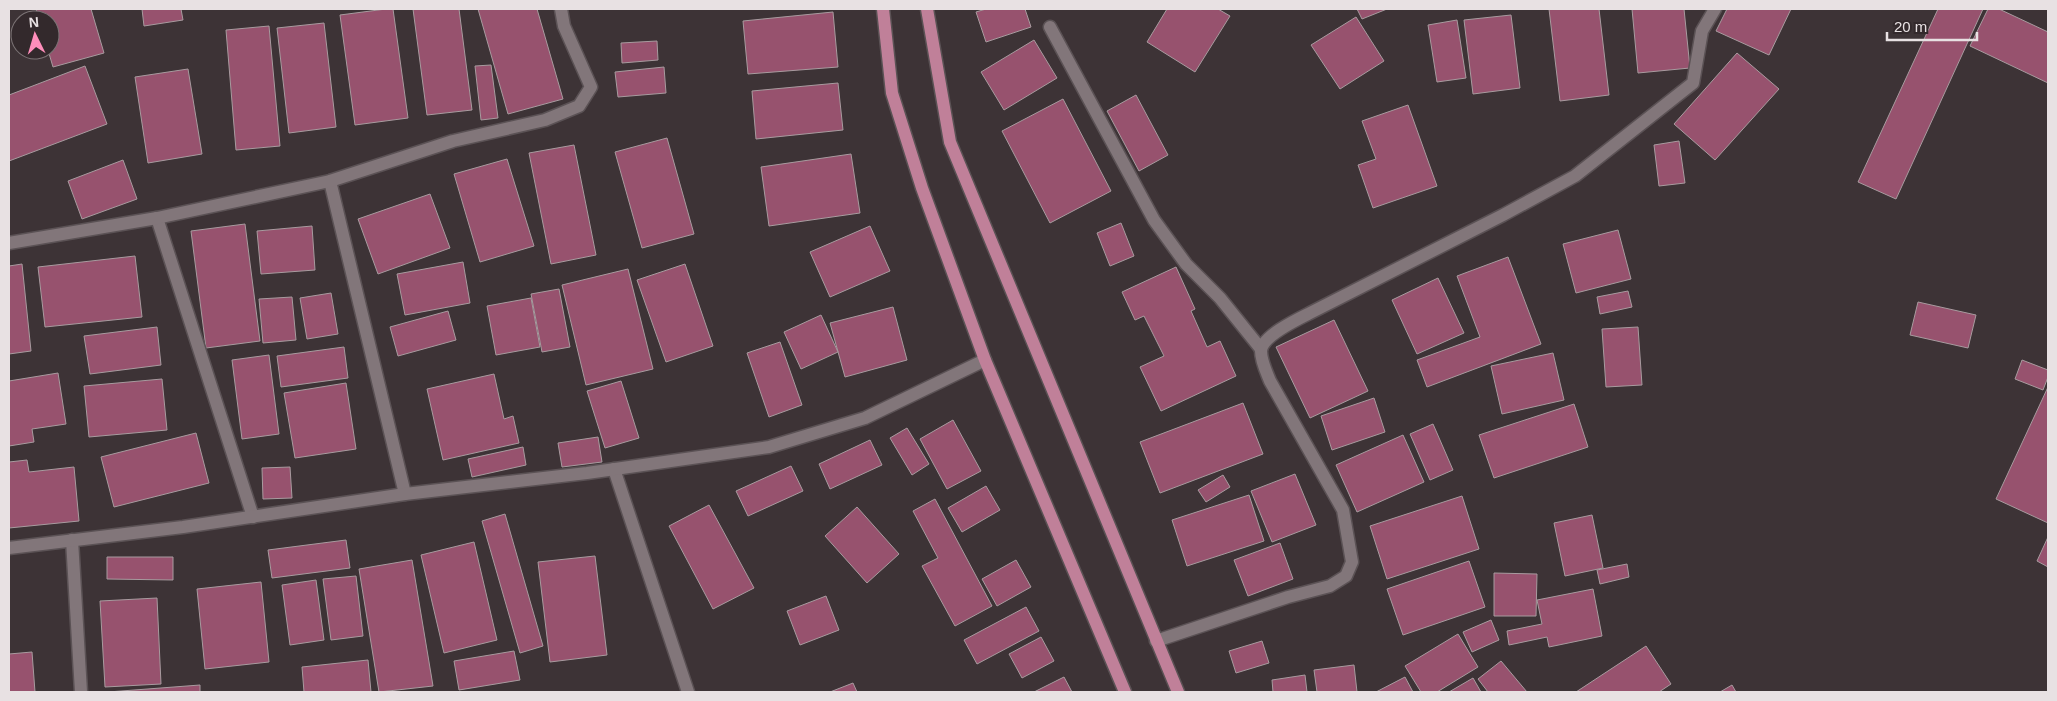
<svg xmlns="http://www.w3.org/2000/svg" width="2057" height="701" viewBox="0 0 2057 701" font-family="Arial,sans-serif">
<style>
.building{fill:#97526e;stroke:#a89b9f}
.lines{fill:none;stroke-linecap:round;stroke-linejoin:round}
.minor-casing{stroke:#5b5255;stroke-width:15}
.major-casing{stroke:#5b5255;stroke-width:15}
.minor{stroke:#82767a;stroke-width:12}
.major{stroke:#c08099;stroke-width:12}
</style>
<rect width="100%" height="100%" fill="#3d3336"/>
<g class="building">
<path d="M36 9H91L104 53 53 67 48 50H50V20H39Z"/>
<path d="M142 9H181L183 20 144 26Z"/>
<path d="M386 9H393L408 118 355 125 340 15Z"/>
<path d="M413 9H459L472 110 427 115Z"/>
<path d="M478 9H537L563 99 508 114Z"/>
<path d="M986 9H1025L1031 27 986 42 976 12Z"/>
<path d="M1167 9H1218L1230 16 1195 72 1147 42Z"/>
<path d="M1357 9H1387L1362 19Z"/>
<path d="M1549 9H1599L1609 95 1560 101Z"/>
<path d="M1632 9H1684L1690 68 1638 73Z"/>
<path d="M1727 9H1791L1769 55 1716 31Z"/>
<path d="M1938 9H1983L1896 199 1858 182Z"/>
<path d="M1988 9H1999L2048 32V83L1970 46Z"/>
<path d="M833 12 838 67 748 74 743 21Z"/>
<path d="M1511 15 1520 88 1473 94 1464 20Z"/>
<path d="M1356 17 1384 61 1340 89 1311 45Z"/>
<path d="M1457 20 1466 78 1437 82 1428 25Z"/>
<path d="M324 23 336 127 289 133 277 28Z"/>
<path d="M269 26 280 146 236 150 226 30Z"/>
<path d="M1034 40 1057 78 1004 110 981 72Z"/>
<path d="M657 41 658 60 622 63 621 43Z"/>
<path d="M1737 53 1779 89 1715 160 1674 124Z"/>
<path d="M491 65 498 118 481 120 475 66Z"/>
<path d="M85 66 107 124 9 161V95Z"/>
<path d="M664 67 666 93 618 97 615 72Z"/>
<path d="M188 69 202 154 148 163 135 77Z"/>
<path d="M838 83 843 130 756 139 752 91Z"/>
<path d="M1136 95 1168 155 1139 171 1107 111Z"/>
<path d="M1063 99 1111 191 1050 223 1002 131Z"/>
<path d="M1408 105 1437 186 1373 208 1358 165 1376 159 1362 121Z"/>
<path d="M667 138 694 234 642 248 615 152Z"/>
<path d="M1679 141 1685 183 1659 186 1654 145Z"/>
<path d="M574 145 596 255 551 264 529 153Z"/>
<path d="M851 154 860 213 769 226 761 167Z"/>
<path d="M507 159 534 246 480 262 454 174Z"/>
<path d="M123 160 137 199 82 219 68 181Z"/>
<path d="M430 194 450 248 378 274 358 219Z"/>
<path d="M1121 223 1134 256 1110 266 1097 233Z"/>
<path d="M245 224 260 341 206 348 191 231Z"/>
<path d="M312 226 315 270 261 274 257 231Z"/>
<path d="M870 226 890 271 830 297 810 252Z"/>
<path d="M1618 230 1631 279 1576 293 1563 244Z"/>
<path d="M135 256 142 317 45 327 38 267Z"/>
<path d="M1508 257 1541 344 1427 387 1417 360 1480 337 1457 276Z"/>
<path d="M463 262 470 303 405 315 397 274Z"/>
<path d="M22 264 31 351 9 354V266Z"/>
<path d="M685 264 713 346 666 362 637 280Z"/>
<path d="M1176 267 1195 309 1191 311 1207 347 1220 341 1236 376 1161 411 1140 367 1164 356 1144 316 1135 320 1122 292Z"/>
<path d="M628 269 653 369 586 385 562 285Z"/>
<path d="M1438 278 1464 333 1417 354 1392 300Z"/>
<path d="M559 289 570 347 542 352 531 294Z"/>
<path d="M1628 291 1632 307 1600 314 1597 297Z"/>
<path d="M331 293 338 334 307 339 300 298Z"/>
<path d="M292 297 296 340 263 343 259 299Z"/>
<path d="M531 298 540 347 496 355 487 306Z"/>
<path d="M1918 302 1976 315 1968 348 1910 335Z"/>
<path d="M893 307 907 360 845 377 830 323Z"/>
<path d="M448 311 456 340 398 356 390 327Z"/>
<path d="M821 315 838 352 801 369 784 332Z"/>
<path d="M1334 320 1368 391 1310 418 1276 347Z"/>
<path d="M157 327 161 365 90 374 84 336Z"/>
<path d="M1638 327 1642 385 1606 387 1602 329Z"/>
<path d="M780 342 802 405 769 417 747 353Z"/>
<path d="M344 347 348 378 281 387 277 356Z"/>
<path d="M1553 353 1564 400 1502 414 1491 366Z"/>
<path d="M269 355 279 434 242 439 232 360Z"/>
<path d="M2022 360 2048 370V377L2043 390 2015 379Z"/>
<path d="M58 373 66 424 32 429 34 442 9 446V381Z"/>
<path d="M494 374 504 419 513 416 519 443 443 460 427 389Z"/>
<path d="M162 379 167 430 89 437 84 386Z"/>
<path d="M621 381 639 438 605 448 587 391Z"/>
<path d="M346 383 356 449 295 458 284 393Z"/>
<path d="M2048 387V523L1996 499Z"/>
<path d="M1374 398 1385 432 1332 450 1321 416Z"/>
<path d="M1243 403 1263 454 1160 493 1140 442Z"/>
<path d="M1574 404 1588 447 1494 478 1479 435Z"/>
<path d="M953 420 981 471 947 489 920 439Z"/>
<path d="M1433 424 1453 470 1430 480 1410 434Z"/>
<path d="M907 428 929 464 912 475 890 438Z"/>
<path d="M196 433 209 483 114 507 101 457Z"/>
<path d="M1403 435 1424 482 1357 512 1336 465Z"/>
<path d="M598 437 602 462 562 467 558 443Z"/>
<path d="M870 440 882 465 830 489 819 464Z"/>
<path d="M523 447 526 465 472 477 468 459Z"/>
<path d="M27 460 29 472 74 467 79 521 9 528V462Z"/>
<path d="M791 466 803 491 748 516 736 491Z"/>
<path d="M290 467 292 498 263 499 262 468Z"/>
<path d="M1295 474 1316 525 1272 542 1251 491Z"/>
<path d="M1223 475 1230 487 1206 502 1198 490Z"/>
<path d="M986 486 1000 510 962 532 948 508Z"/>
<path d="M1249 495 1264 541 1187 566 1172 520Z"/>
<path d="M1462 496 1479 549 1387 579 1370 526Z"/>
<path d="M935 499 992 606 955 626 922 566 938 558 913 511Z"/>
<path d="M709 505 754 588 713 609 669 526Z"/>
<path d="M857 507 899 554 867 583 825 536Z"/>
<path d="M505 514 543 646 520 653 482 521Z"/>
<path d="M1592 515 1603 568 1565 576 1554 523Z"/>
<path d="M2048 537V567L2037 561Z"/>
<path d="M346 540 350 568 272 578 268 550Z"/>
<path d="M474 542 497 640 444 653 421 555Z"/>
<path d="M1280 543 1293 579 1248 596 1234 560Z"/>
<path d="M595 556 607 655 550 662 538 562Z"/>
<path d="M107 557H173V580L107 579Z"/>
<path d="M412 560 433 686 379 692 359 569Z"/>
<path d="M1016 560 1031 587 997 606 982 579Z"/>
<path d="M1469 561 1485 607 1403 635 1387 589Z"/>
<path d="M1627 564 1629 577 1600 584 1597 570Z"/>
<path d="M1494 573 1537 574 1536 616H1494Z"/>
<path d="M356 576 363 636 331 640 323 579Z"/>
<path d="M316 580 324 640 290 645 282 585Z"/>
<path d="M261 582 269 662 205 669 197 589Z"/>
<path d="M1593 589 1602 636 1549 647 1547 637 1509 645 1507 631 1542 624 1537 600Z"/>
<path d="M826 596 839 630 800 645 787 611Z"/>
<path d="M157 598 161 684 105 687 100 601Z"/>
<path d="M1026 607 1039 631 977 664 964 640Z"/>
<path d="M1491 620 1499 640 1472 652 1463 632Z"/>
<path d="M1458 634 1478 667 1437 692H1421L1405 666Z"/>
<path d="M1041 637 1054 661 1022 678 1009 654Z"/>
<path d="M1262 641 1269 663 1236 673 1229 651Z"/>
<path d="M1646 646 1671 684 1659 692H1576Z"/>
<path d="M514 651 520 680 459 690 454 661Z"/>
<path d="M32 652 35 692H9V654Z"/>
<path d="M368 660 371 692H304L302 667Z"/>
<path d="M1501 661 1527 692H1488L1478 679Z"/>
<path d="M1354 665 1357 692H1317L1314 670Z"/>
<path d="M1305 675 1307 692H1273L1272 680Z"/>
<path d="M1064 677 1072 692H1034Z"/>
<path d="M1405 677 1413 692H1376Z"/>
<path d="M1473 678 1481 692H1449Z"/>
<path d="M853 683 857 692H830Z"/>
<path d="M200 685V692H108Z"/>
<path d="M1732 685 1736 692H1720Z"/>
</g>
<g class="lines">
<g class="minor-casing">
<g id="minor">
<path d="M1050 27 1154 220 1186 264 1220 298 1261 349"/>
<path d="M330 181 405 494"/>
<path d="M157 218 253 517"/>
<path d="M9 243 157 218 330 181 453 141 545 120 579 106 591 87 564 26 561 9"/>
<path d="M614 469 688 692"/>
<path d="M72 540 81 692"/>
<path d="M9 548 183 527 405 494 587 473 769 447 865 418 985 360"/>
<path d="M1156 641 1288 597 1330 586 1346 576 1352 562 1343 510 1270 381C1266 371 1261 361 1261 351 1262 336 1298 319 1310 313L1503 215 1575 176 1693 83 1702 31 1715 9"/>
</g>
</g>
<g class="major-casing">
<g id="major">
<path d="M883 9 892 93 922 188 985 360 1125 692"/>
<path d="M927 9 950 142 1178 692"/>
</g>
</g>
<use href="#minor" class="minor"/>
<use href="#major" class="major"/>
</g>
<rect width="2057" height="701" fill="none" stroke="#e8e1e3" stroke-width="20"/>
<g transform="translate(35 35) rotate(355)"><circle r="24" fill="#33292c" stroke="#7b7375"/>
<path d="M0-4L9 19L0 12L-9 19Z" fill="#ff8ebb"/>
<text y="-8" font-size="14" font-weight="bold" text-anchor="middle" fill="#e8e1e3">N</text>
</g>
<path d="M1887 32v8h90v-8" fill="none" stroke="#e8e1e3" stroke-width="2.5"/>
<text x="1894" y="32" font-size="15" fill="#e8e1e3" stroke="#33292c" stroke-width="4" paint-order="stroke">20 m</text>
</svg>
